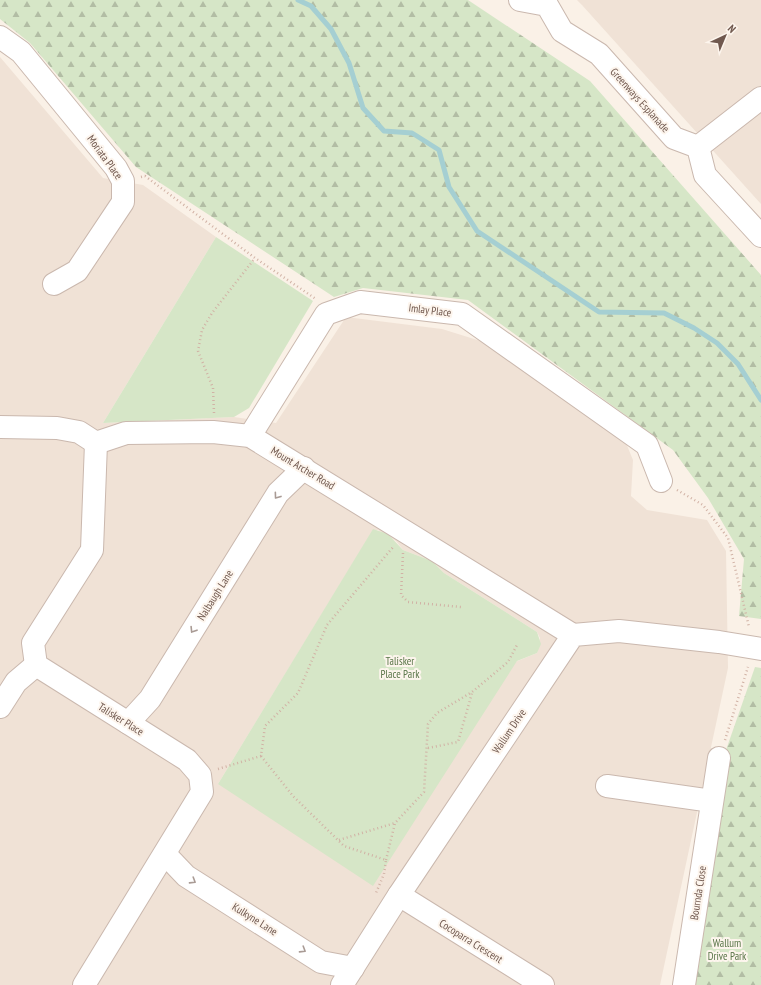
<svg xmlns="http://www.w3.org/2000/svg" width="761" height="985" viewBox="0 0 761 985" font-family="'PT Sans Narrow',sans-serif">
<style>
.residential{fill:#f0e2d6;fill-rule:evenodd}
.green{fill:#d6e6c7}
.forest{fill:url(#forest-firs)}
.lines{fill:none;stroke-linecap:round;stroke-linejoin:round}
.stream{stroke:#a5cfd2;stroke-width:5}
.minor-casing{stroke:#cab8ae;stroke-width:24}
.path{stroke:#d1b2a5;stroke-width:2.5;stroke-dasharray:1 3;stroke-linecap:butt}
.minor{stroke:#fff;stroke-width:22}
.oneway{stroke:#a99b95}
.labels{text-anchor:middle;stroke-width:4;stroke-linejoin:round;paint-order:stroke}
.street-label{font-size:11px;fill:#70584e;stroke:#fdf5ed}
.park-label{font-size:11px;fill:#597548;stroke:#fdf5ed}
</style>
<defs>
<pattern id="forest-firs" width="22" height="20" patternUnits="userSpaceOnUse"><rect width="22" height="20" fill="#d6e6c7"/><path d="M5 1l3.5 6h-7zM16 11l3.5 6h-7z" fill="#b2bda4"/></pattern>
</defs>
<rect width="100%" height="100%" fill="#faf1e7"/>
<g class="residential">
<path d="M577 0H761V204L582 5Z"/>
<path d="M0 57 103 178 143 185 216 237 103 423 234 417 276 423 346 317 442 329 487 343 626 443 633 460 631 496 647 510 707 520 726 551 728 668 660 985H0ZM373 530H378L396 541 403 550 432 561 444 573 537 632 540 638 537 653 218 784Z"/>
</g>
<g class="green">
<path d="M216 237 313 301 249 408 234 417 103 423Z"/>
<path d="M373 529 388 534 403 550 432 561 444 573 537 632 541 644 537 653 517 661 373 886 218 784Z"/>
</g>
<g class="forest">
<path d="M0 0H468L590 81 761 275V619L739 616 744 559 708 498 673 450 468 300 363 288 334 297 136 167 30 43 0 19Z"/>
<path d="M755 667 761 668V985H685L726 750Z"/>
</g>
<g class="lines">
<path class="stream" d="M298 0 311 6 331 29 349 63 363 108 384 131 412 133 439 150 449 187 477 231 599 312 664 313 694 328 717 343 738 364 761 400"/>
<g class="minor-casing">
<g id="minor">
<path d="M520 0 547 5 562 31 599 54 674 138 698 147 705 175 761 236"/>
<path d="M0 37 21 52 116 168 123 181V202L77 271 54 284"/>
<path d="M698 147 761 98"/>
<path d="M0 427 57 428 79 432 96 443 126 433 213 432 250 436 573 635"/>
<path d="M250 436 326 314 360 302 462 314 647 445 661 481"/>
<path d="M0 707 16 682 36 665"/>
<path d="M128 723 150 699 278 493 304 468"/>
<path d="M607 786 712 801"/>
<path d="M165 854 186 876 321 962 353 968"/>
<path d="M399 895 543 985"/>
<path d="M84 985 202 792 200 775 187 760 36 665 33 643 92 550 96 443"/>
<path d="M342 985 399 895 573 635 619 631 719 642 761 649"/>
<path d="M684 985 719 758"/>
</g>
</g>
<g class="path">
<path d="M141 177 145 176 255 258 316 299"/>
<path d="M214 413 213 388 198 351 202 330 212 313 255 258"/>
<path d="M677 490 703 505 728 538 749 627"/>
<path d="M403 553 401 595 408 602 461 607"/>
<path d="M725 740 748 667"/>
<path d="M428 748 458 742 472 693"/>
<path d="M261 756 293 796 344 846 386 860 384 874 376 893"/>
<path d="M218 769 261 756 265 726 298 693 327 625 394 546"/>
<path d="M339 840 395 823"/>
<path d="M386 860 395 823 424 792 428 724 437 713 472 692 508 662 518 643"/>
</g>
<use href="#minor" class="minor"/>
</g>
<defs><path id="oneway-chevron" d="M-2-3.5L2.5 0L-2 3.5" fill="none" stroke-width="1.6" stroke-linecap="round" stroke-linejoin="round"/></defs>
<g class="oneway">
<use href="#oneway-chevron" transform="translate(277 496) rotate(126)"/>
<use href="#oneway-chevron" transform="translate(193 630) rotate(122)"/>
<use href="#oneway-chevron" transform="translate(193 881) rotate(32)"/>
<use href="#oneway-chevron" transform="translate(303 950) rotate(32)"/>
</g>
<g class="labels">
<g class="street-label">
<text transform="translate(640 100) rotate(48)" y="4">Greenways Esplanade</text>
<text transform="translate(105 157) rotate(54)" y="4">Moriata Place</text>
<text transform="translate(430 310) rotate(7)" y="4">Imlay Place</text>
<text transform="translate(303 468) rotate(31)" y="4">Mount Archer Road</text>
<text transform="translate(215 595) rotate(-58)" y="4">Nalbaugh Lane</text>
<text transform="translate(121 719) rotate(32)" y="4">Talisker Place</text>
<text transform="translate(509 731) rotate(-56)" y="4">Wallum Drive</text>
<text transform="translate(698 893) rotate(-81)" y="4">Bournda Close</text>
<text transform="translate(255 919) rotate(32)" y="4">Kulkyne Lane</text>
<text transform="translate(471 941) rotate(32)" y="4">Cocoparra Crescent</text>
</g>
<g class="park-label">
<text x="400" y="665">Talisker<tspan x="400" dy="13">Place Park</tspan></text>
<text x="727" y="947">Wallum<tspan x="727" dy="13">Drive Park</tspan></text>
</g>
</g>
<g transform="translate(725 36) rotate(44)" stroke="#fdf5ed" stroke-width="3" paint-order="stroke">
<path d="M0-3L7 15L0 10L-7 15Z" fill="#70584e"/>
<text y="-6" font-size="11" font-weight="bold" text-anchor="middle" fill="#70584e">N</text>
</g>
</svg>
